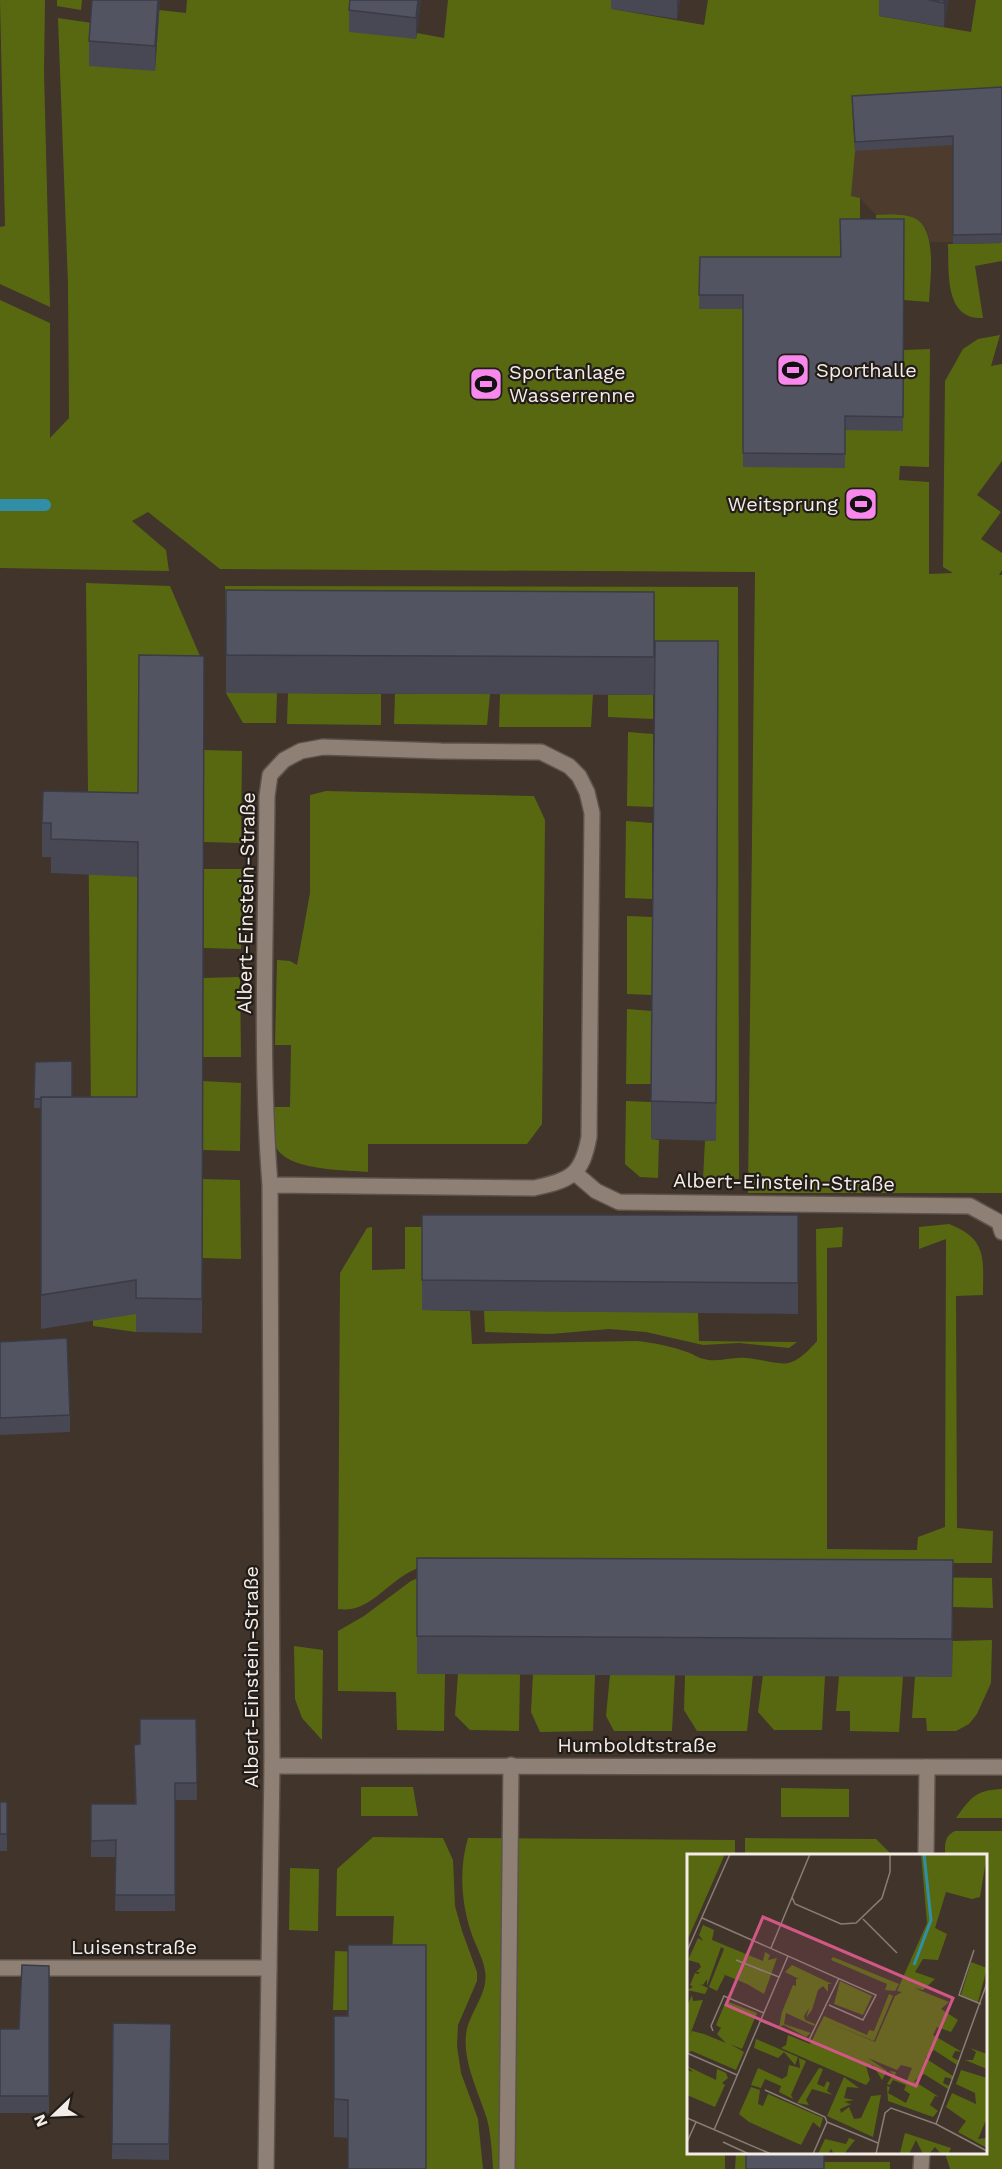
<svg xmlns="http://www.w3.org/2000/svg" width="1002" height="2169" viewBox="0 0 1002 2169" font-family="'Work Sans',sans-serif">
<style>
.built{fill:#4d3b2e}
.green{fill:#586811}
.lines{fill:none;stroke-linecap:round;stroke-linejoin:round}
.stream{stroke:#308fa6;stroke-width:12}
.lane-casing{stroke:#5c524a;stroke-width:18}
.street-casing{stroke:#5c524a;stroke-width:18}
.lane{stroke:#8f8076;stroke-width:15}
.street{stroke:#8f8076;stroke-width:15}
.wall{fill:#474854}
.shaded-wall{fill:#3a3b45}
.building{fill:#535462;stroke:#3a3b45;stroke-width:1.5}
.labels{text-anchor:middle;stroke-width:4.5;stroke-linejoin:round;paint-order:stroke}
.poi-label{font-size:20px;fill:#f4ece6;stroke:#231d19;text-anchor:start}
.street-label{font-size:20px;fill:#f4ece6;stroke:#231d19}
.inset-river{fill:none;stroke:#308fa6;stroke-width:3}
.inset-road{fill:none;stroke:#887e76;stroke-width:1.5}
.view{fill:#d15885;fill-opacity:0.15;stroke:#d15885;stroke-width:3}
.inset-edge{fill:none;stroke:#f4ece6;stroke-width:3}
</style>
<rect width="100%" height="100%" fill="#40342b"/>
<path class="built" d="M1002 96V243L930 242 926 228 904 216 876 215 860 198 851 197 852 105Z"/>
<g class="green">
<path d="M0 0H45L44 72 50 307 0 284V227L5 226Z"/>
<path d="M57 0H82L81 10 57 6Z"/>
<path d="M187 0H353L415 39 417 33 444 38 448 0H613L612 9 704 25 708 0H881L879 16 971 32 976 0H1002V96L852 105 855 151 851 196 860 198V233H876V215C887 215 903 213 914 218 938 228 930 280 929 302L904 300V350L930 349 929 467 900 466 899 480 929 482V574L953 573 943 567 945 381 963 349 978 339 1000 335 991 366 1002 364V461L977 495 1001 512 981 539 1002 553V570L999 575H1002V1193H748L755 572 220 569 148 512 132 521 166 550 169 571 0 568V300L50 323V438L69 418 68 284 58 18 92 23 154 71 159 10 186 13Z"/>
<path d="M1002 243V261L975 266 983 318C944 320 949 272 948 244Z"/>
<path d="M86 583 170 586 203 663 204 690H139L136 1332 93 1326Z"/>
<path d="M225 586 738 587 739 1179 703 1178 705 1141 716 1140 718 679H654L226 628Z"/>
<path d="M226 693H277L276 723H243Z"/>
<path d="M288 693 381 694V725L287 724Z"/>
<path d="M395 694H490L487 725 394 724Z"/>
<path d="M500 694H593L591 727H499Z"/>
<path d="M608 695H653V719L608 717Z"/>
<path d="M628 732 653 734V807L627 806Z"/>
<path d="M204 750 242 751 241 843 203 842Z"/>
<path d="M326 791 534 796 545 820 542 1124 527 1144H368V1172C345 1170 285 1171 275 1145 271 1134 275 1118 275 1107H290L291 1045H275L277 960 290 961 297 965 310 893V795Z"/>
<path d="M626 821 652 823V899L625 898Z"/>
<path d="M203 869H242L241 949 203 948Z"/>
<path d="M627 916 652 917V995L627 994Z"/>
<path d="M240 977 241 1057H202V978Z"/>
<path d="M627 1009 652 1011 651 1084H626Z"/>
<path d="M202 1081 241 1083 240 1151 202 1150Z"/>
<path d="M626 1101 651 1102V1139L659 1140 658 1178 640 1177 625 1164Z"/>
<path d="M202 1179 240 1180 241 1259 202 1258Z"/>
<path d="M949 1224C988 1239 983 1259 983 1295L956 1296 957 1528 993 1531 992 1563 431 1564C419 1567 410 1571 400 1578 380 1592 364 1613 338 1609L340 1273 367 1228 372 1227V1270L405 1269V1227H456L423 1310 470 1311 472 1344 637 1341C654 1343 671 1346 687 1352 693 1354 698 1358 704 1359 717 1363 733 1356 746 1358 784 1362 788 1374 817 1341L816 1229 843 1227 842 1247 827 1248V1549L917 1550 918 1537 945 1527 946 1239 919 1249V1227Z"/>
<path d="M484 1311 698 1312 699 1341 797 1342 789 1348 739 1343 703 1345 646 1332 609 1329 551 1334 485 1332Z"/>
<path d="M427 1574 418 1596 417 1673 445 1674 444 1731 397 1730 396 1692 338 1691V1631L364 1616 411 1581Z"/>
<path d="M914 1577 992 1578 993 1608 953 1607V1599Z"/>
<path d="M992 1640 991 1683 977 1714 969 1724 956 1731H927L926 1718H912L915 1676 951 1677 952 1641Z"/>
<path d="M294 1646 323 1650 322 1740 302 1718 295 1699Z"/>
<path d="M458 1674H520L519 1731 470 1730 455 1715Z"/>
<path d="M533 1674 595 1675 593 1731 540 1732 531 1712Z"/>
<path d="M675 1674 672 1731H614L606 1716 610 1675Z"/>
<path d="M685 1675H753L747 1731H697L684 1710Z"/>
<path d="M763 1675 825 1676 822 1730H774L758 1712Z"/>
<path d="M839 1676H903L899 1732 850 1731V1711H836Z"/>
<path d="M361 1787H413L418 1816H361Z"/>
<path d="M781 1788 849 1789V1817H781Z"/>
<path d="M1002 1789V1818H956C971 1797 976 1790 1002 1789Z"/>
<path d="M955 1831H1002V2169H950L945 2153 986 2152V1856L945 1855C945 1845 944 1836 955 1831Z"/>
<path d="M373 1837 443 1838 453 1860 455 1906 462 1931 477 1972V1981L458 2025 457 2046 461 2073 478 2119 483 2169H426V1983H348V2010H333L335 1951 392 1953 394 1916H336L337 1869Z"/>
<path d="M468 1838 735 1840V1855L688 1856V2152L725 2153V2169H493C492 2152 491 2135 487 2119 479 2093 463 2063 466 2035 468 2013 489 1994 485 1971 483 1957 475 1945 471 1932 461 1902 459 1868 468 1838Z"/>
<path d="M745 1838 876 1839 892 1855H745Z"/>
<path d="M290 1868 319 1869 318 1931 289 1930Z"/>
<path d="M736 2153H747L746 2169H735Z"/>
<path d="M890 2162V2169H824V2162Z"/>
</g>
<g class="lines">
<path class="stream" d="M0 505H45"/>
<g class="lane-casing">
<path id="lane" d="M507 2169 511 1765"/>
</g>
<g class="street-casing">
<g id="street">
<path d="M575 1173 596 1191 619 1202 970 1206 999 1222 1002 1232"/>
<path d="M272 1766 1002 1767"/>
<path d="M926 1856 927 1767"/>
<path d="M0 1968H269"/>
<path d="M266 2169 272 1766 270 1185C260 1056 266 925 267 796L270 775 284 760 301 751 323 747 441 751 541 752 569 766 579 776 587 792 592 813 589 1137C582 1175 571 1180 534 1188L270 1185"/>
<path d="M921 2169 922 2152"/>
</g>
</g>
<use href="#lane" class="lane"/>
<use href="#street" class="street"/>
</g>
<g class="wall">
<path d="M160 0 155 71 89 66V41Z"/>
<path d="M350 0H421L416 39 349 32V10Z"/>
<path d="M611 0H680L677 19 611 9Z"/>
<path d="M879 0H948L944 27 879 16Z"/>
<path d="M1002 87V243L953 244V145L855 151 852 96Z"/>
<path d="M904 219 903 431 845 430V468L743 467V309H699L700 257H840Z"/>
<path d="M226 590 654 592V695L226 693Z"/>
<path d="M655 641H718L716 1141 651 1139Z"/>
<path d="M204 656 202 1333 136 1332V1314L41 1329V1108H34L35 1062 72 1097H137L138 877 51 873V857H42V823L138 793Z"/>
<path d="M422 1215H798V1314L422 1310Z"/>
<path d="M0 1342 70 1415V1432L0 1435Z"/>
<path d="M417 1558 953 1598 952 1677 417 1674Z"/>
<path d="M196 1719 197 1800H175V1911H115L116 1857H91V1804H135L134 1745 140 1744Z"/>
<rect x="0" y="1802" width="7" height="49"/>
<path d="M49 1966V2113H0V2029H19Z"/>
<path d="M334 2016H348V2138L334 2137Z"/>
<path d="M113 2023 171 2024 169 2160 112 2159Z"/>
</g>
<g class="shaded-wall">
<path d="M158 0H160L155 71V46Z"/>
<path d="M418 0H421L416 39V18Z"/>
<path d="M677 0H680L677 19Z"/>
<path d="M944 0H948L944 27Z"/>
<path d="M953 1560V1598L952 1677V1639Z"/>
</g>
<g class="building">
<path d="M92 0H158L155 46 89 41Z"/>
<path d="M350 0H418L416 18 349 10Z"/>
<path d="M929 0H944V3Z"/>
<path d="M1002 87V234L953 235V136L855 142 852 96Z"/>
<path d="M840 219H904L903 417 845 416V454L743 453V295H699L700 257H841Z"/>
<path d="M226 590 654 592V657L226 655Z"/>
<path d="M655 641H718L716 1103 651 1101Z"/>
<path d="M139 655 204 656 202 1299 136 1298V1280L41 1295V1097H137L138 842 51 839V823H42L43 791 138 793Z"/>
<path d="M72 1061V1097H41V1099H34L35 1062Z"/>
<path d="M422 1215H798V1283L422 1280Z"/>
<path d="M67 1338 70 1415 0 1418V1342Z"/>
<path d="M417 1558 953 1560 952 1639 417 1636Z"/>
<path d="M140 1719H196L197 1783H175V1895H115L116 1840 91 1841V1804H136L134 1745 140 1744Z"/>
<rect x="0" y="1802" width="7" height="32"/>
<path d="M348 1945H426V2169H348V2100L334 2099V2016H348Z"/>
<path d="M22 1965 49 1966V2096H0V2029H19Z"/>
<path d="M113 2023 171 2024 169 2144H112Z"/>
<rect x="746" y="2152" width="78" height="17"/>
</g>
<defs>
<g id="stadium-square" transform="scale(1.725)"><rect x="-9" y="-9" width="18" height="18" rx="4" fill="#f888eb" stroke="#231d19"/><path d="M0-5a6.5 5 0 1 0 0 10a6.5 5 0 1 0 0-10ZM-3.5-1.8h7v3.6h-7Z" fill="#111"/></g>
</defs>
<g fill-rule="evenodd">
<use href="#stadium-square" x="793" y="370"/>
<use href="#stadium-square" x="486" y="384"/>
<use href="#stadium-square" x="861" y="504"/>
</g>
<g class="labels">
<g class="poi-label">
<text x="816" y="377">Sporthalle</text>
<text x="509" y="379">Sportanlage<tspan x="509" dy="23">Wasserrenne</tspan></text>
<text x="838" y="511" text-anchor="end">Weitsprung</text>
</g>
<g class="street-label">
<text transform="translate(246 903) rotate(-89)" y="7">Albert-Einstein-Straße</text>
<text transform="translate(784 1182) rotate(1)" y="7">Albert-Einstein-Straße</text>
<text transform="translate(251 1677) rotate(-90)" y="7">Albert-Einstein-Straße</text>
<text x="637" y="1752">Humboldtstraße</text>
<text x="134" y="1954">Luisenstraße</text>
</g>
</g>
<g transform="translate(687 1854)">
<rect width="300" height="300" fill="#40342b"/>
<path d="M0 0H38L0 87ZM234 0H300L293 43 285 45 259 38 248 74 260 80 251 106 236 105 228 118 248 125 236 136 227 134 262 148 254 155 271 166 264 178 250 173 246 181 275 198 268 197 265 203 272 207 270 211 247 196 238 204 266 222 265 225 258 223 256 229 262 232 261 235 237 220 227 227 252 243 248 242 243 251 251 257 246 263 201 247 200 232 203 233 201 239 219 249 223 240 217 236 219 231 206 226 203 231 200 230 206 220 202 217 209 218 207 224 219 229 225 214 214 211 210 216 181 204 200 217 195 226 186 211 179 212 183 226 179 231 94 194 99 191 101 181 123 190 137 162 180 181 182 176 187 177 202 140 206 142 187 187 136 166 188 188 208 142 215 138 210 137 240 69ZM16 71 27 76 25 86 76 107 78 98 83 101 81 106 90 104 77 140 60 130 31 118 38 121 30 137 22 133 37 95 34 93 20 132V125L16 131 12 130 21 134 18 140 0 136 6 133 3 131 8 119 11 120 13 118H9L14 113 12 109 1 106 11 84 16 87 12 81ZM146 103 212 130 208 137 198 136 200 130 144 106ZM284 108 300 114 291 148 274 141ZM105 111 145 130H141V138L136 132 131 136 125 156 119 164 122 154 117 162 118 166 128 170 127 172 99 159 97 170 124 179 119 183 97 171 92 173 95 158 106 131 109 132V125H112L98 118ZM153 127 185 142 176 161 147 150ZM5 141 6 147 16 146 3 181 5 177 17 180 39 189 30 180 34 174 29 171 39 147 70 159 55 195 43 190 57 198 49 216 5 197 0 199V152ZM69 185 111 203 108 211 97 198 91 204 67 194ZM283 194 300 200V215L278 206H286L289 198ZM112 204 119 207 104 241 106 245 92 238 94 232 78 225 74 234 64 231 71 214 95 225 100 222 102 211 113 214ZM0 212 29 226 30 215 39 219 41 224 35 229 38 231 28 253 0 241V216L6 218ZM132 214 136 215 130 230 137 233 140 227 143 229 140 237 146 241 125 235 119 246 122 251 110 249ZM274 216 300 224V264L291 285 300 284V294L271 278 279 267 259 253 265 239 289 250 288 239 269 230ZM157 223 172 234 160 233 157 244 167 246 157 248 164 250 153 255 154 259 162 253 167 265 174 264 184 242 194 241 186 283 140 262ZM64 233 73 236 71 250 76 252 81 240 136 264 133 274 126 268 114 291 62 268 52 260ZM218 279 264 294 262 299 254 300 248 293 243 299 236 300 229 286 222 300 213 299ZM162 284 168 286 157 300H147L144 295 141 300H131L138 285 159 290Z" fill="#586811"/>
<path class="inset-river" d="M227 111 244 66 237 0"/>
<path class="inset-road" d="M105 43 108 50 154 70 169 69 195 44 203 18V0M15 64 189 141 176 166 142 151M176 65 210 99M84 94 123 0M287 96 272 141 294 150M0 97 43 0M49 106 92 123M74 167 122 186 152 124M26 177 24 172 37 142 77 159M0 199 50 221M78 236 138 263 140 268 126 300M0 264 84 300M140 268 191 289M249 270 300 129M27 276 101 102M0 288 9 268M36 288 62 300M189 300 198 259 204 254 249 270 300 297"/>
<path class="view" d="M76 63 266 144 229 232 39 151Z"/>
<rect width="300" height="300" class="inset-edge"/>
</g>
<g transform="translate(54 2115) rotate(247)" stroke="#231d19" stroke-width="4.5" paint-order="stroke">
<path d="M0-4.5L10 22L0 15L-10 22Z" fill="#f4ece6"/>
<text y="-9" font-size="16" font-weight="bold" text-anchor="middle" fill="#f4ece6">N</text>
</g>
</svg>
